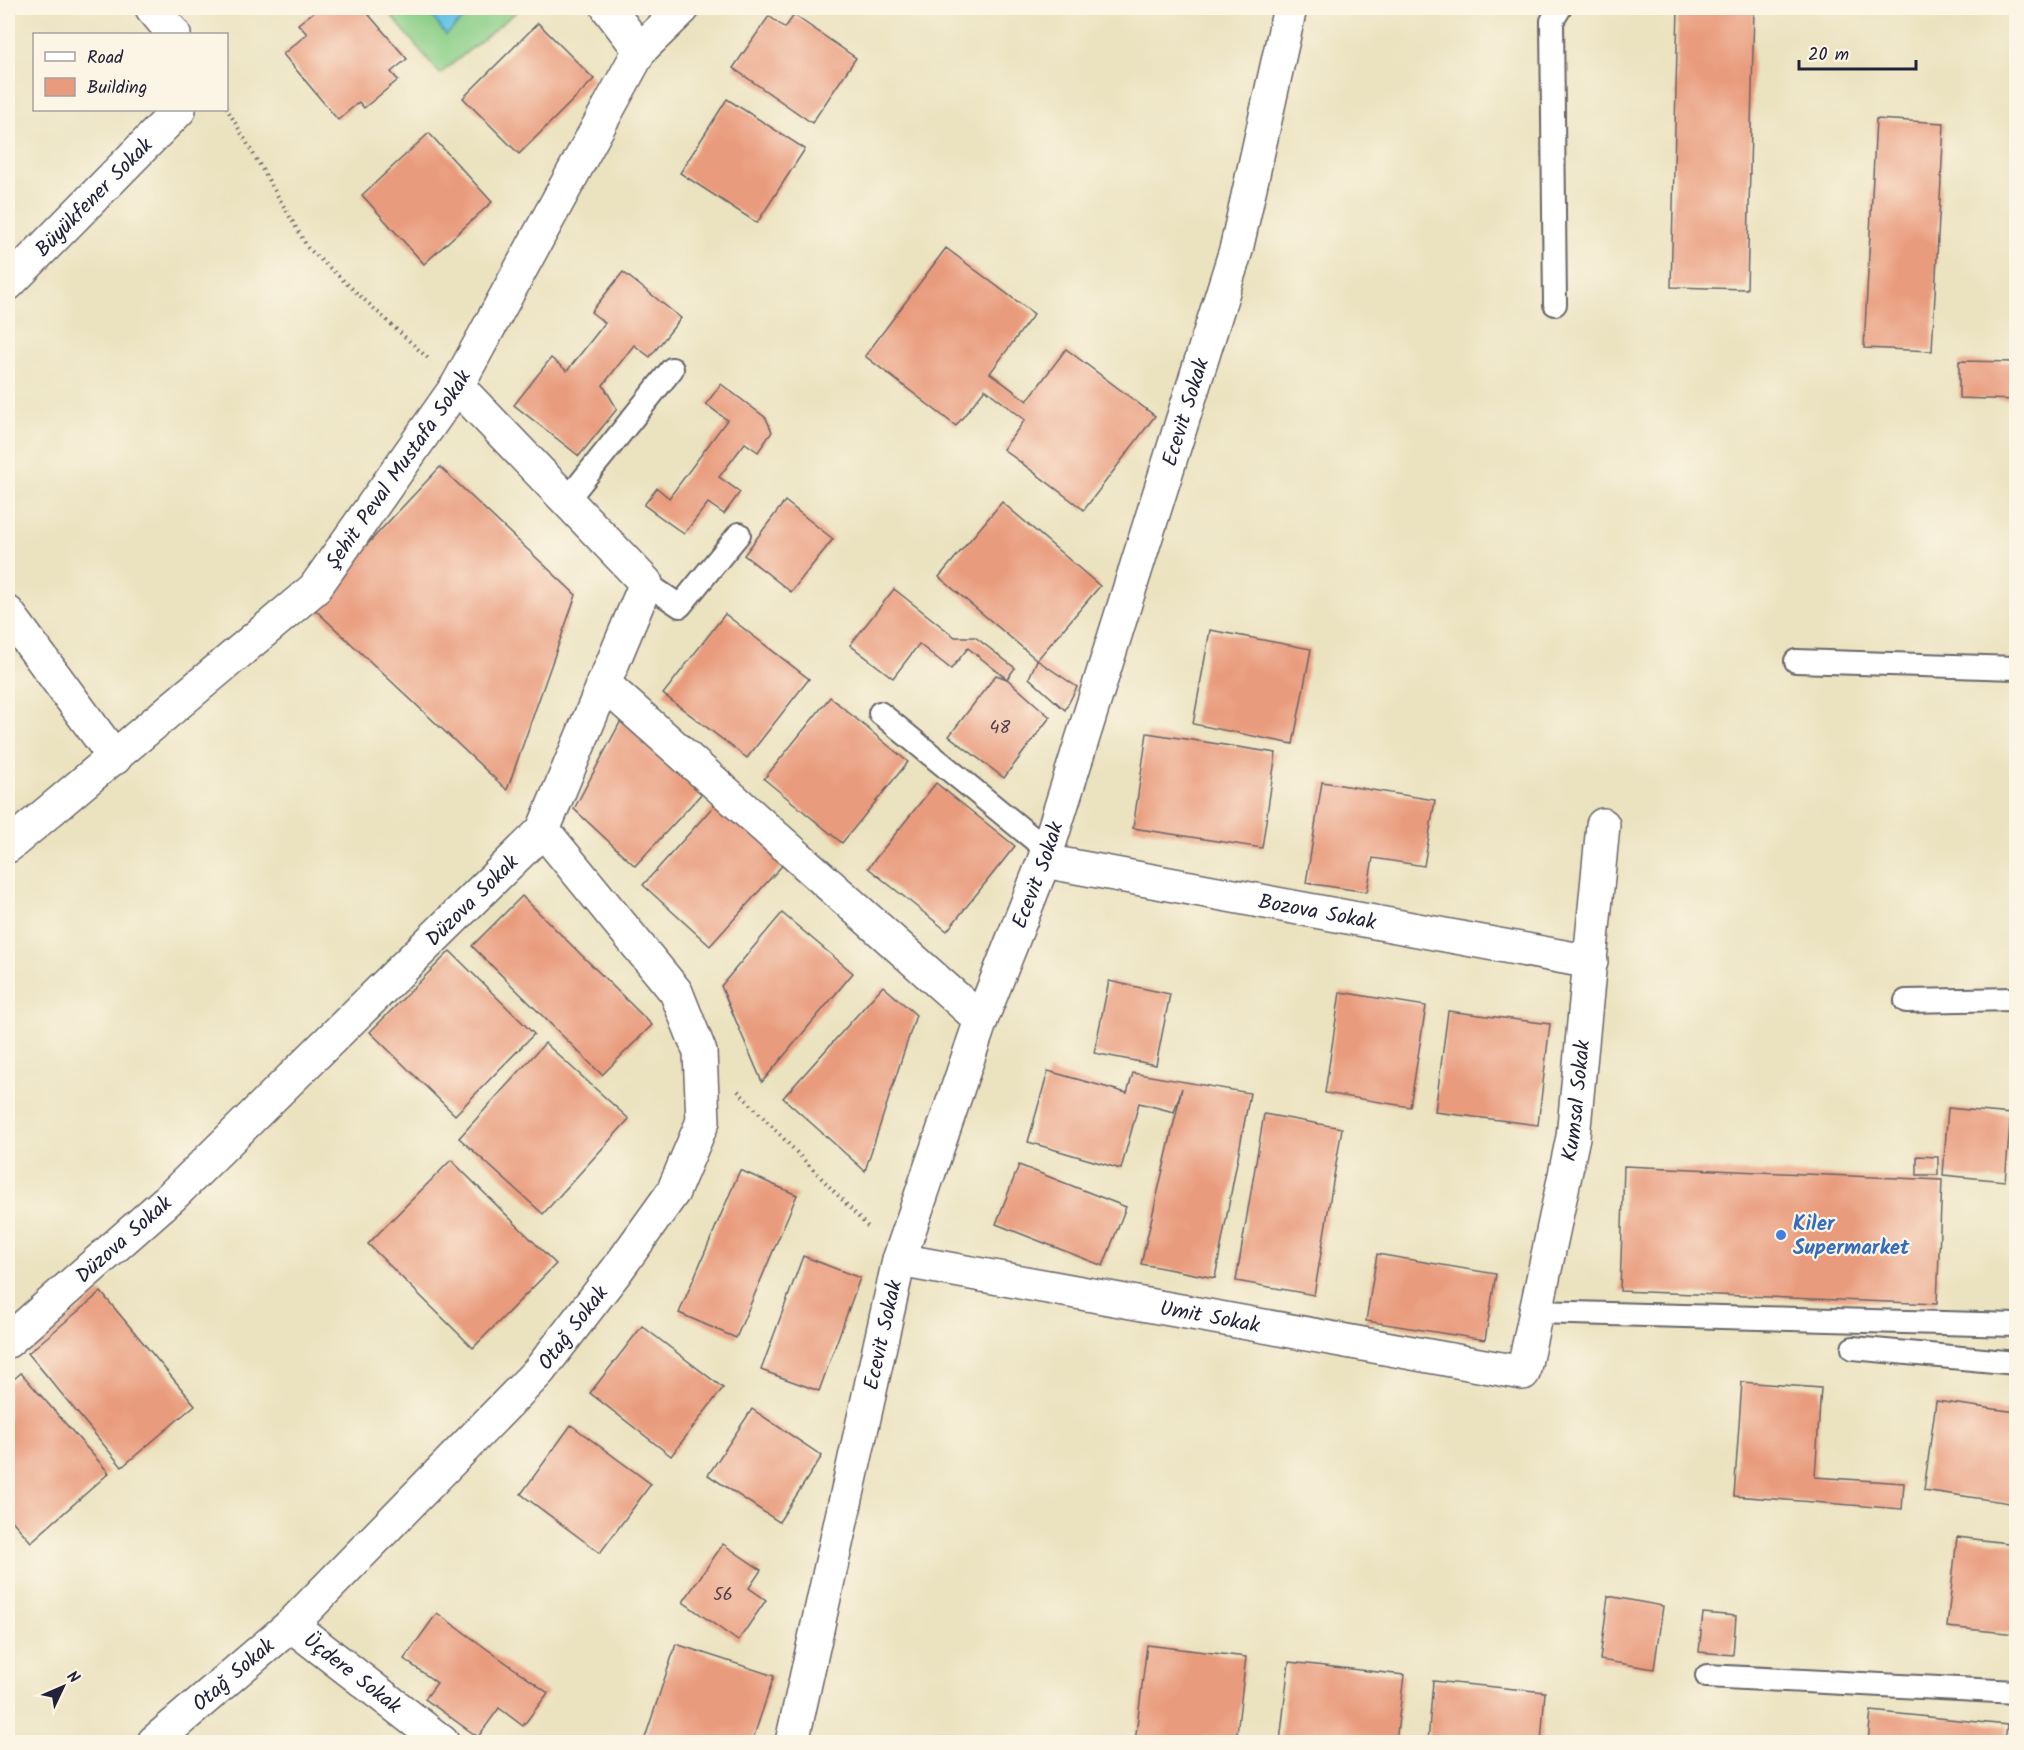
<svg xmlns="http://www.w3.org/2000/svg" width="2024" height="1750" viewBox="0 0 2024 1750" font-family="Kalam,sans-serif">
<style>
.green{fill:#8bcf88;stroke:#567862;stroke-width:1.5}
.water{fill:#67c5e5;stroke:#447490;stroke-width:1.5}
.building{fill:#e99b7d}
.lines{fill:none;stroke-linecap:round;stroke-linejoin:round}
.lane-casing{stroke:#686569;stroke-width:26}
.street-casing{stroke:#686569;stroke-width:36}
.path{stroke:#686569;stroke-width:4;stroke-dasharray:1.5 4.5;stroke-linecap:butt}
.lane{stroke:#fff;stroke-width:22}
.street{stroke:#fff;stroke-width:33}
.shop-dot{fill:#3f7fe0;stroke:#fcf5e5;stroke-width:2}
.labels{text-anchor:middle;stroke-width:4.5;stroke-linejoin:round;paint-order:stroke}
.number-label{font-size:18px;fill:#54404c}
.street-label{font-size:21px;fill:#22223b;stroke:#fcf5e5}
.shop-label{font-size:21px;font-weight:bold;fill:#366cbe;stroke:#fcf5e5;text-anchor:start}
</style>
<rect width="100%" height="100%" fill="#fcf5e5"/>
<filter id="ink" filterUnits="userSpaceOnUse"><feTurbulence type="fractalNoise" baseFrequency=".0167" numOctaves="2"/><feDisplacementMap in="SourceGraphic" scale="12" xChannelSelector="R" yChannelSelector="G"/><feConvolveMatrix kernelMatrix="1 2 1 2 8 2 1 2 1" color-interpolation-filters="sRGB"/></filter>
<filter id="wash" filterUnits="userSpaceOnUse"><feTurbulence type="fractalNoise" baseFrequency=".008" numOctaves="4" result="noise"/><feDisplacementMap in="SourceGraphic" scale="24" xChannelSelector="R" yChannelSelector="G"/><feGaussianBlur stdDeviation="1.35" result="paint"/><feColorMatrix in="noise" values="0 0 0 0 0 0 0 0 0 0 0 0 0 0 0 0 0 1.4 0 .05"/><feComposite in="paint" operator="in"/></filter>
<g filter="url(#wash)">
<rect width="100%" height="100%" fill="#ebe2bf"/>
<path class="green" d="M385 8H521L440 74Z"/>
<path class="water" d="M426 8H475L446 35Z"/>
<g id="blocks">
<g class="building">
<path d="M319 8H363L407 59 391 72 398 80 364 108 359 102 338 120 283 54 307 34 298 24Z"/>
<path d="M1678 8H1754L1747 289 1671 287Z"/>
<path d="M794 15 856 58 812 123 733 68 769 16 785 28Z"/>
<path d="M538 23 594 79 519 154 463 98Z"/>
<path d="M727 99 805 149 757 223 680 173Z"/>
<path d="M1876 119 1944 123 1932 351 1864 348Z"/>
<path d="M429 133 492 202 424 264 362 195Z"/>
<path d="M946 248 1034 314 990 373 1027 401 1066 349 1155 416 1084 510 1003 449 1025 420 985 389 956 426 865 356Z"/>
<path d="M623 272 681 318 650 357 634 345 603 385 617 409 579 456 514 405 551 358 567 371 605 323 591 312Z"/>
<path d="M1959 361 2016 362V400L1959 398Z"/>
<path d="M721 384 766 418 772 432 758 452 745 443 719 477 740 492 724 514 708 503 684 534 644 505 657 488 669 498 727 420 706 404Z"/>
<path d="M440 467 576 595 507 790 310 605Z"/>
<path d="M785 501 833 539 791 592 744 555Z"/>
<path d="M1002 502 1100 586 1037 660 939 577Z"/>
<path d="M894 589 955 637H975L1015 668 1007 679 968 648 951 669 919 644 893 678 850 645Z"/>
<path d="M725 614 809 679 747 758 663 694Z"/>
<path d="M1210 630 1311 649 1293 744 1193 724Z"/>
<path d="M1037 660 1077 687 1065 710 1029 678Z"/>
<path d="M996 675 1007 679 1050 717 1004 778 949 736Z"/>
<path d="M830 697 908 762 842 843 764 779Z"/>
<path d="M623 717 704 791 635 866 574 809Z"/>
<path d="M1147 733 1276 753 1262 848 1133 828Z"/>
<path d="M1322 782 1435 800 1424 866 1373 858 1367 892 1306 883Z"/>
<path d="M936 783 1015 846 947 931 868 868Z"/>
<path d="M719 800 787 860 710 946 643 885Z"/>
<path d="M522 896 652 1025 602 1075 472 946Z"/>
<path d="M782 913 853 973 762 1082 721 986Z"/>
<path d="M450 951 534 1034 455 1115 370 1032Z"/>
<path d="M1109 981 1170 994 1156 1065 1094 1053Z"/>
<path d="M883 986 916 1015 865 1171 783 1098Z"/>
<path d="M1340 992 1426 1006 1410 1107 1325 1093Z"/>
<path d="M1448 1011 1550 1024 1538 1125 1435 1112Z"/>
<path d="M545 1043 629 1119 543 1214 459 1138Z"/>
<path d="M1048 1071 1127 1093 1133 1073 1250 1093 1215 1278 1141 1264 1182 1088 1174 1112 1139 1103 1121 1169 1028 1142Z"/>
<path d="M1948 1108 2011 1114 2005 1181 1943 1175Z"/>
<path d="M1264 1114 1342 1128 1314 1295 1236 1281Z"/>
<path d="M1917 1156 1938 1157V1175H1917Z"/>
<path d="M451 1160 556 1264 473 1348 368 1244Z"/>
<path d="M1019 1165 1126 1207 1103 1266 996 1224Z"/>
<path d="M1624 1166 1942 1180 1937 1304 1620 1291Z"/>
<path d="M740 1170 797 1195 736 1338 679 1313Z"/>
<path d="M1377 1254 1496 1274 1485 1340 1366 1321Z"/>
<path d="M803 1256 860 1278 819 1391 761 1370Z"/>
<path d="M101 1292 195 1405 122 1467 28 1353Z"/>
<path d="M642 1326 723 1388 671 1456 590 1393Z"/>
<path d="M21 1373 109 1473 31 1542 8 1516V1384Z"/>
<path d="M1742 1382 1821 1388 1815 1477 1904 1483 1902 1509 1734 1496Z"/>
<path d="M1936 1401 2016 1412V1504L1924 1490Z"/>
<path d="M752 1409 822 1456 779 1522 708 1475Z"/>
<path d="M571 1425 651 1484 600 1553 521 1494Z"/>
<path d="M1957 1537 2016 1544V1634L1947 1627Z"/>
<path d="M723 1544 761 1570 749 1588 766 1600 738 1641 683 1602Z"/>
<path d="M1608 1596 1663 1606 1654 1669 1600 1660Z"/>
<path d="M437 1613 548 1693 523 1726 499 1708 478 1737 425 1699 437 1683 404 1659Z"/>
<path d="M1703 1613 1736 1616 1733 1655 1699 1652Z"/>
<path d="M676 1644 774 1676 752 1742 644 1741Z"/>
<path d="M1147 1645 1246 1657 1236 1742H1135Z"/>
<path d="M1289 1662 1404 1675 1396 1742H1280Z"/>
<path d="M1433 1681 1545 1692 1541 1742H1428Z"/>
<path d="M1871 1711 2007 1725 2005 1742H1868Z"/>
</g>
</g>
</g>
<g filter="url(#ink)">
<use href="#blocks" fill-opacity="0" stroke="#686569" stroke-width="1.5"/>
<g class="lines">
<g class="lane-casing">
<g id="lane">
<path d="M1555 304 1552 21 1560 8"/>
<path d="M567 500 672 369"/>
<path d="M646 583 680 606 739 534"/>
<path d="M1796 661 2016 668"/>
<path d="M880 713 1047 850"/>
<path d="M1906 1001 2016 999"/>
<path d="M1535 1312 2016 1325"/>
<path d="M1853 1348 2016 1363"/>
<path d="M1707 1676 2016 1692"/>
</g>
</g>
<g class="street-casing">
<g id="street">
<path d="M152 8 174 34"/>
<path d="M608 8 640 50"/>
<path id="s1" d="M8 284 179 110"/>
<path d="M8 613 115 758"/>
<path d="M603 683 981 1020"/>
<path id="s2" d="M8 846 314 589 457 386 640 50 683 8"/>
<path id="s3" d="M1044 861 1591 962"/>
<path id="s4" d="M899 1260 1523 1373 1573 1137 1603 825"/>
<path id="s5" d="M8 1341 171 1197 543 830 646 583 457 386"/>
<path id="s6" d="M291 1625 442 1742"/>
<path id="s7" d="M154 1742 291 1625 539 1371 617 1270 673 1192 703 1121 700 1052 676 992 543 830"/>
<path id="s8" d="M792 1742 899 1260 981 1020 1044 861 1236 250 1290 8"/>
</g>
</g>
<g class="path">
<path d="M226 107 308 248 431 361"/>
<path d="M738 1091 870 1229"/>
</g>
<use href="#lane" class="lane"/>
<use href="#street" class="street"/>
</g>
</g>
<circle class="shop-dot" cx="1781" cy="1235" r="6"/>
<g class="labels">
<g class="number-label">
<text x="1000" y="733">48</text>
<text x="723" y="1600">56</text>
</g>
<g class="street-label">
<text dy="7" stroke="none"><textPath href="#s1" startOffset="122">Büyükfener Sokak</textPath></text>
<text dy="7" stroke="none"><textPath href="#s8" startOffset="1389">Ecevit Sokak</textPath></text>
<text dy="7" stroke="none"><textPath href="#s2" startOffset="546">Şehit Peval Mustafa Sokak</textPath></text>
<text dy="7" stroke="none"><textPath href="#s8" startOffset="903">Ecevit Sokak</textPath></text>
<text dy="7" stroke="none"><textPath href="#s5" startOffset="640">Düzova Sokak</textPath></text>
<text dy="7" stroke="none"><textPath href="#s3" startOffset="278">Bozova Sokak</textPath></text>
<text dy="7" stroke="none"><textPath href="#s4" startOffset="912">Kumsal Sokak</textPath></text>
<text dy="7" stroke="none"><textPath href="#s5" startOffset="154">Düzova Sokak</textPath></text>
<text dy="7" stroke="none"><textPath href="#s4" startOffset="316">Umit Sokak</textPath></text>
<text dy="7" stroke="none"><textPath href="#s7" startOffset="590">Otağ Sokak</textPath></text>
<text dy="7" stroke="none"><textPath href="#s8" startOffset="417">Ecevit Sokak</textPath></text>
<text dy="7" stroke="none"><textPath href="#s6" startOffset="78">Üçdere Sokak</textPath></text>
<text dy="7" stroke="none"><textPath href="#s7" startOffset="104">Otağ Sokak</textPath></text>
</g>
<g class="shop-label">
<text x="1793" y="1230">Kiler<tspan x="1793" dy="24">Supermarket</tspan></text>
</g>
</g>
<rect width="2024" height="1750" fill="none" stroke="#fcf5e5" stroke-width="30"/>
<rect x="33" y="33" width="195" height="78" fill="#fcf5e5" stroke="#a5a1a1" stroke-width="1.5"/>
<rect x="45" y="52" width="30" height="9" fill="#ffffff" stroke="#a5a1a1" stroke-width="1.5"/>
<text x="87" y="63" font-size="18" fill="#22223b">Road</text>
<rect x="45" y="78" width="30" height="18" fill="#e99b7d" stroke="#a5a1a1" stroke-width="1.5"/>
<text x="87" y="93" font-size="18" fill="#22223b">Building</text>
<g transform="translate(63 1687) rotate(46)" stroke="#fcf5e5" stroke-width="4.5" paint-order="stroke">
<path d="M0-4.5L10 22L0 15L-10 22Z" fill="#22223b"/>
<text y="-9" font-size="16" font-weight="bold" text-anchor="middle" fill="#22223b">N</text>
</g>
<path d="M1799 60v9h117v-9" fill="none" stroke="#22223b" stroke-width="3"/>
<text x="1808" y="60" font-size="18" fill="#22223b" stroke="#fcf5e5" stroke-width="4.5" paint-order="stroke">20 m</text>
</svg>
